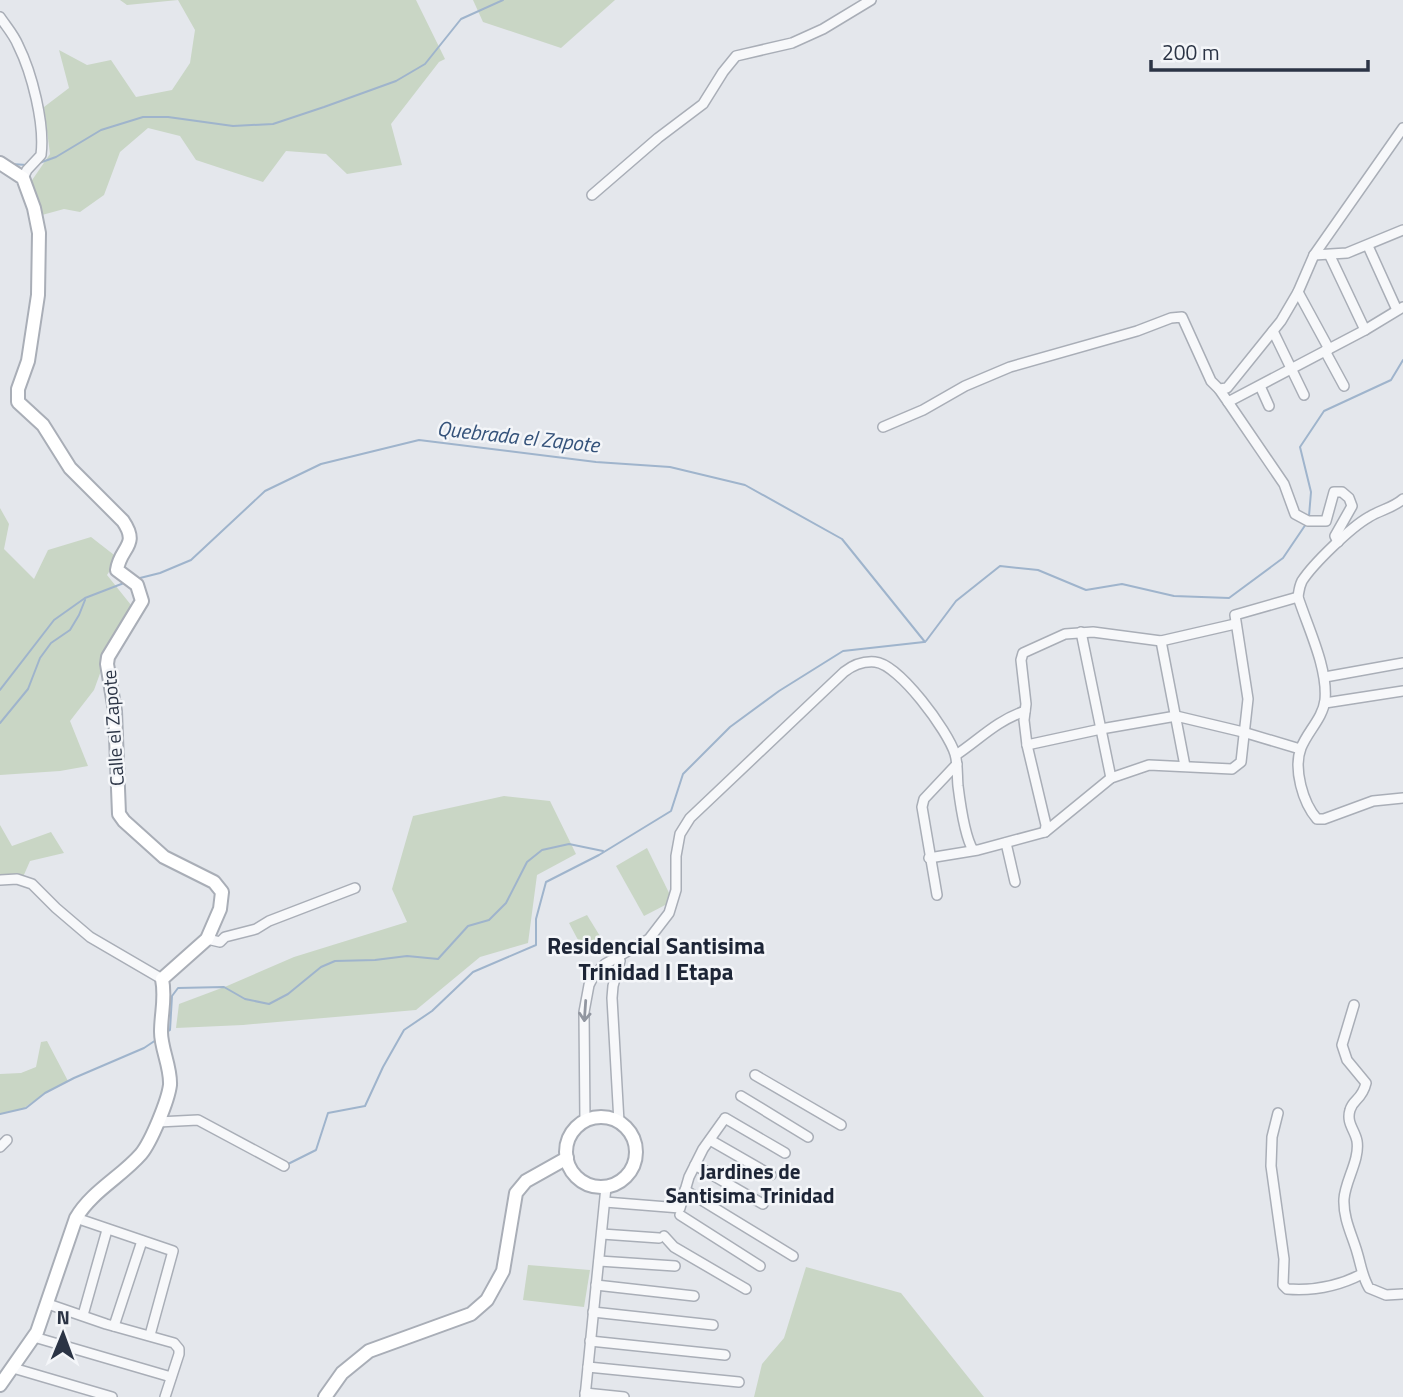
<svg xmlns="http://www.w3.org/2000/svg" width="1403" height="1397" viewBox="0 0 1403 1397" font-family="'Titillium Web',sans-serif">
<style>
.green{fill:#c9d6c5}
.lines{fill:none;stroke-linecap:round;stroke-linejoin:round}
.stream{stroke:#9fb4cc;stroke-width:2}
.street-casing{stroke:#a9aeb7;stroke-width:12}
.secondary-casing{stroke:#a9aeb7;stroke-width:16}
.street{stroke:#f7f8fa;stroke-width:9}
.secondary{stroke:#fff;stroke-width:12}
.oneway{stroke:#9196a0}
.labels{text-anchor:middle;stroke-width:5;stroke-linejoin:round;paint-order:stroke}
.street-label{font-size:19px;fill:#2b3445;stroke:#f4f6f9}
.water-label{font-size:21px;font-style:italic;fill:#34527a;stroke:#f4f6f9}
.neighbourhood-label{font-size:21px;font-weight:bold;fill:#1d2536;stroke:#f4f6f9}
.quarter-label{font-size:23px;font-weight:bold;fill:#1d2536;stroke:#f4f6f9}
</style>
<rect width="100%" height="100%" fill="#e4e7ec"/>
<g class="green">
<path d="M120 0H416L445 59 439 62 391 124 402 165 347 174 326 154 286 151 263 182 196 160 180 136 148 128 120 152 104 195 80 212 64 209 42 215 28 186 50 154 44 107 69 88 59 50 87 65 111 60 136 97 172 90 190 63 195 30 178 0 127 5Z"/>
<path d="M473 0H615L561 48 483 22Z"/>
<path d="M0 508 9 524 4 549 34 579 48 550 91 537 118 558 107 575 135 610 114 635 94 690 70 721 88 766 60 771 0 775Z"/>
<path d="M504 796 550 801 576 854 537 875 528 943 480 957 416 1010 243 1025 176 1028 179 1004 227 986 294 957 407 922 392 889 413 816Z"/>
<path d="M0 825 12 846 51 832 64 853 30 861 23 877H0Z"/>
<path d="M647 848 673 901 644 916 616 866Z"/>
<path d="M587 915 603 941 585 953 569 923Z"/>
<path d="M47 1041 68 1081 45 1093 24 1108 0 1114V1074L21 1073 36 1067 41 1042Z"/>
<path d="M528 1265 590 1270 584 1307 523 1300Z"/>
<path d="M806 1267 901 1293 984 1397H754L762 1364 784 1338Z"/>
</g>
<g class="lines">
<g class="stream">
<path d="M39 163 56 157 101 130 143 117H168L233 126 273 124 324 107 396 81 425 64 461 19 503 0"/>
<path d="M11 164 27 165"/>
<path d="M1309 516 1311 492 1300 447 1324 411 1391 380 1403 360"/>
<path d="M136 579 160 573 191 560 265 491 321 464 419 440 596 462 670 467 745 485 842 539 925 642"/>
<path d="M926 641 956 601 1000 566 1038 570 1086 590 1122 584 1174 596 1229 598 1283 558 1306 524"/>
<path d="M0 690 54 620 85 598 124 583"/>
<path d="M0 723 28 689 40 658 51 643 70 630 79 615 85 600"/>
<path d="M167 1032 170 1030 172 996 178 988 224 987 245 999 269 1004 288 994 321 967 335 961 375 960 407 956 438 959 468 926 489 920 506 903 527 862 542 850 569 844 603 851"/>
<path d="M0 1114 26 1108 45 1093 74 1078 144 1048 156 1040"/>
<path d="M288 1164 316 1150 328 1113 365 1106 383 1067 404 1030 432 1011 473 972 536 945V919L546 882 599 855 671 811 683 774 730 727 779 691 843 651 924 642"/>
</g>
<g class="street-casing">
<g id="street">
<path d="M0 17C6 26 14 35 18 45 32 73 45 124 41 155L27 170 23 178"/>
<path d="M592 195 658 138 703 104 723 72 736 56 792 43 823 29 871 0"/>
<path d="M1368 246 1397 310"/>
<path d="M1314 255 1347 253 1403 230"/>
<path d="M1330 256 1365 330"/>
<path d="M1298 292 1329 349"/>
<path d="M1273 331 1304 395"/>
<path d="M1325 351 1344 386"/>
<path d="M1260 386 1269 406"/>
<path d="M1219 389 1228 402 1365 330 1403 307"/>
<path d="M1228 402 1284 484 1295 514 1308 521H1326L1334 492H1342L1349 498 1352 506 1335 536 1338 542"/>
<path d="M883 427 923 410 965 386 1010 367 1137 331 1171 318 1182 317 1211 381 1219 389 1227 388 1281 321 1298 292 1314 255 1403 128"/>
<path d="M1403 499C1393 508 1380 510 1369 517 1351 527 1313 564 1302 581 1299 587 1299 591 1298 597 1308 628 1328 668 1325 700 1323 718 1307 732 1301 748 1293 769 1303 803 1317 819H1324L1373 801 1403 798"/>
<path d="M1081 632 1111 778"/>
<path d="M1161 641 1185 766"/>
<path d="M1325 677 1403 663"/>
<path d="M1325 703 1403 691"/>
<path d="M1027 745 1101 729 1176 716 1243 732 1300 749"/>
<path d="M956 755C980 739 996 721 1025 711"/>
<path d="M1045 832 1046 825 1027 745 1024 720 1026 704 1021 660 1023 653 1065 634 1093 632 1161 641 1235 624"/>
<path d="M1006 843 1015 882"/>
<path d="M929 858 978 850 1045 832 1111 778 1149 765 1232 769 1241 762 1248 699 1235 615 1298 597"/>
<path d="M0 880 17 879 32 884 56 908 90 937 162 979"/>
<path d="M937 895 922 807 924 799 957 764"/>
<path d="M207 939 220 942 225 937 256 929 269 921 355 888"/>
<path d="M1354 1005 1342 1045 1347 1060 1366 1083C1362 1100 1353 1099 1350 1110 1346 1123 1355 1130 1357 1141 1360 1160 1345 1181 1344 1199 1343 1218 1352 1235 1357 1252 1361 1265 1362 1276 1369 1288L1386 1295 1403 1294"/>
<path d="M755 1075 841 1125"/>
<path d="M741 1096 808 1137"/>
<path d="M1278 1113 1272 1137 1271 1166 1284 1259 1283 1285 1287 1289C1312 1291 1339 1286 1362 1274"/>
<path d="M725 1118 785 1153"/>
<path d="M585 1121 584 1012 589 985 594 975 605 964 649 939 669 913 676 890V856L680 834 690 818 844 672C853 665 863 661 875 662 899 664 948 731 955 754 958 764 957 776 958 786 960 802 965 837 973 850"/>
<path d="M158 1122 198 1120 284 1166"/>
<path d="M619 1122 612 998 613 986 620 961 619 958"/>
<path d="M710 1140 771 1175"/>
<path d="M0 1147 7 1140"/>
<path d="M695 1165 763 1204"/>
<path d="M685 1190 793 1256"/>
<path d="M605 1202 680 1208 689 1177 703 1149 723 1121"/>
<path d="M680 1215 760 1266"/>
<path d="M76 1218 173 1251 150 1335"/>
<path d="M602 1234 659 1238"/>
<path d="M664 1236 674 1247 746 1289"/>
<path d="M599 1261 675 1266"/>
<path d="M596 1285 694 1296"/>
<path d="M48 1304 106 1324 174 1343 179 1349V1354L165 1397"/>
<path d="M593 1312 713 1325"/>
<path d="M83 1315 107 1230"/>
<path d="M114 1326 142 1241"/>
<path d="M34 1337 171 1377"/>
<path d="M590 1341 725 1355"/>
<path d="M588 1367 739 1382"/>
<path d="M13 1368 112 1397"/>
<path d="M585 1393 624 1397"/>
<path d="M585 1397 606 1187"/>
</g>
</g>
<g class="secondary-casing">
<g id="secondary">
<path d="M0 163 23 178 34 208 39 233 38 295 28 361 18 389V402L43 425 70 468 123 521C140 546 120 547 117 570L137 585 142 601 108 657 107 664 115 711 119 814 124 821 164 857 214 882 222 892 220 909 207 939 162 979C166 998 161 1013 161 1032 161 1049 171 1067 170 1085 168 1101 151 1142 141 1154 121 1177 92 1191 76 1218L37 1332 0 1385"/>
<circle cx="601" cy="1152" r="35"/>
<path d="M325 1397 342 1373 369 1351 471 1314 487 1300 503 1271 516 1193 526 1181 567 1158"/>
</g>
</g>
<use href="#street" class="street"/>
<use href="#secondary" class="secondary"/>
</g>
<defs><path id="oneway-shaft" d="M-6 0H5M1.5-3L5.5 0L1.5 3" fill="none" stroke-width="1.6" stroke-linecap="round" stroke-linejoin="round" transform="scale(1.75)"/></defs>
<use class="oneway" href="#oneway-shaft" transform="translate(585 1011) rotate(94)"/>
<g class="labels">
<g class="street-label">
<text transform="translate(113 728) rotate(-94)" y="7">Calle el Zapote</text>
</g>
<g class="water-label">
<text transform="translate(518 437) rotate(6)" y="7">Quebrada el Zapote</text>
</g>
<g class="neighbourhood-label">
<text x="750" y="1179">Jardines de<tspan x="750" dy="24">Santisima Trinidad</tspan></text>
</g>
<g class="quarter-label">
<text x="656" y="954">Residencial Santisima<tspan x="656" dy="26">Trinidad I Etapa</tspan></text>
</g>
</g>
<g transform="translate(63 1334) rotate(1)" stroke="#f4f6f9" stroke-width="5" paint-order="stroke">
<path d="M0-5L12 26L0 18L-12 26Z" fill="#2b3445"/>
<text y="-10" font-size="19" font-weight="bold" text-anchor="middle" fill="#2b3445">N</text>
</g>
<path d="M1151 60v10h217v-10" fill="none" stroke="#2b3445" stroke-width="3.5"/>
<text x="1162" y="60" font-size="21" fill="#2b3445" stroke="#f4f6f9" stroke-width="5" paint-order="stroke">200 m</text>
</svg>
